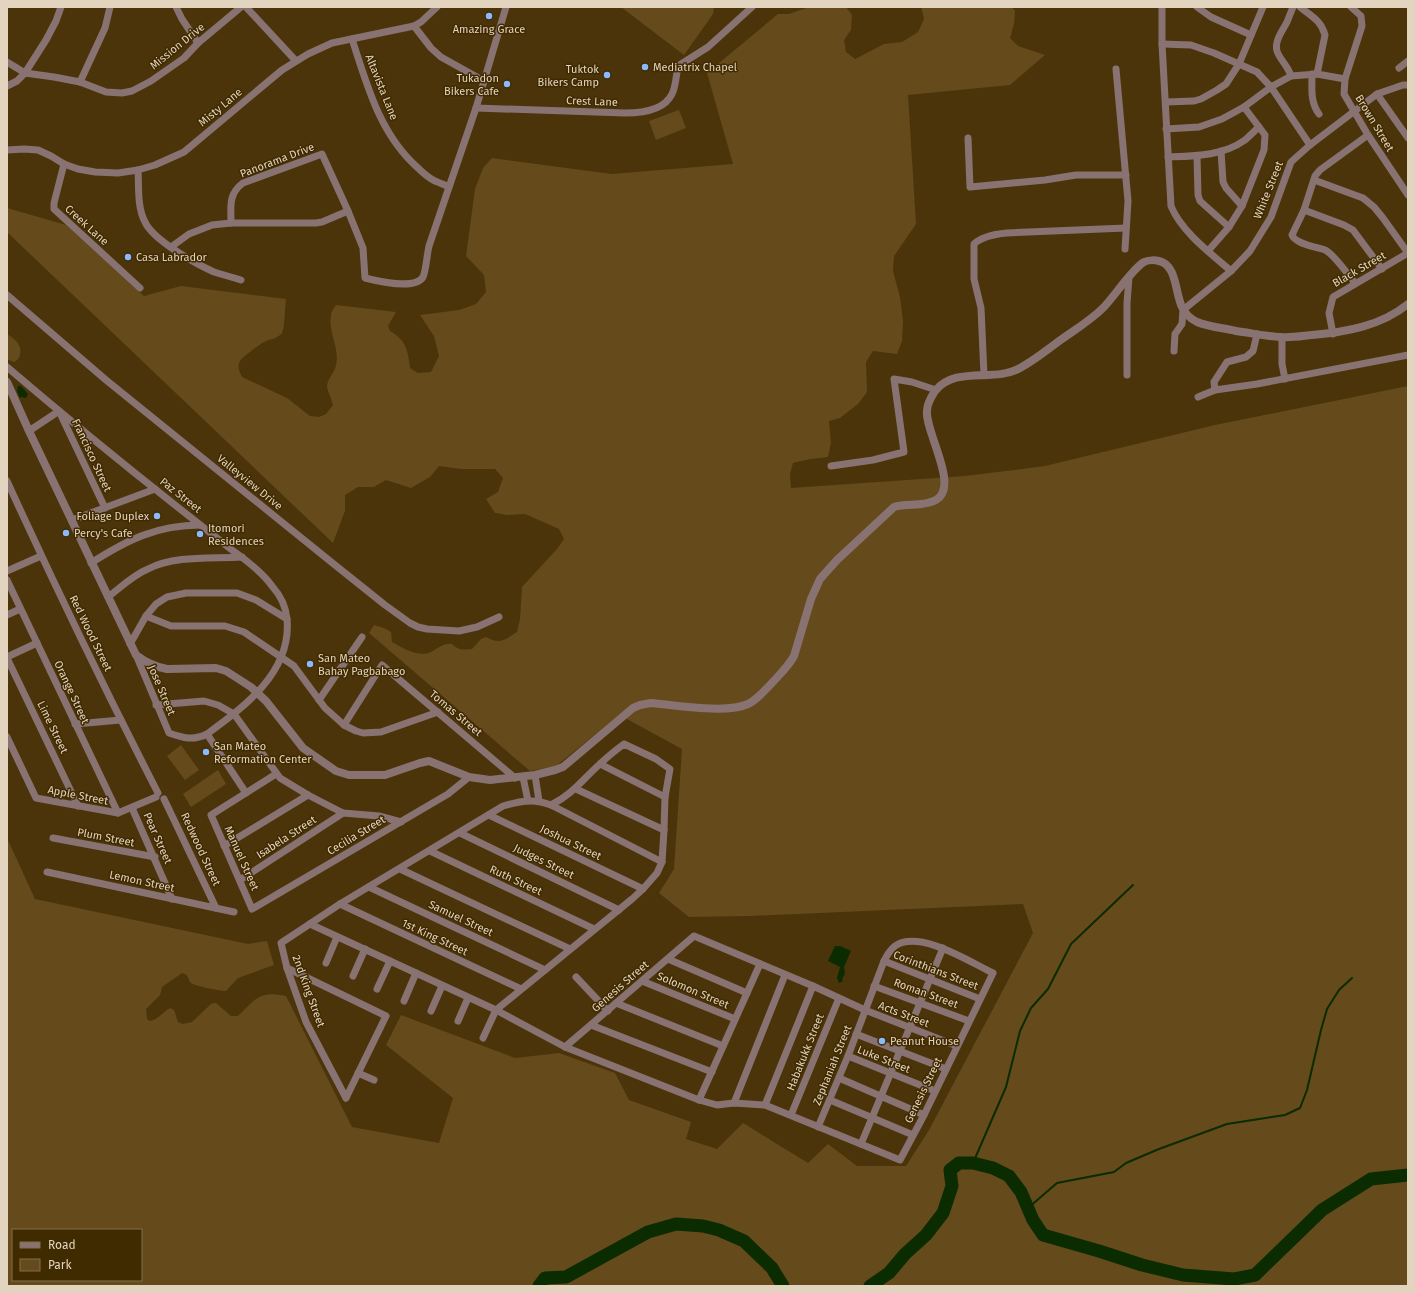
<svg xmlns="http://www.w3.org/2000/svg" width="1415" height="1293" viewBox="0 0 1415 1293" font-family="'Fira Sans',sans-serif">
<style>
.green{fill:#654a1b;fill-rule:evenodd}
.water{fill:#0a2c00}
.lines{fill:none;stroke-linecap:round;stroke-linejoin:round}
.stream{stroke:#0a2c00;stroke-width:2}
.river{stroke:#0a2c00;stroke-width:13}
.minor{stroke:#897272;stroke-width:7}
.tertiary{stroke:#897272;stroke-width:8}
.poi-dot{fill:#8cb9fc;stroke:#402a00;stroke-width:1.5}
.labels{text-anchor:middle;stroke-width:3;stroke-linejoin:round;paint-order:stroke}
.poi-label{font-size:11px;fill:#e2d4bf;stroke:#402a00;text-anchor:start}
.street-label{font-size:11px;fill:#e2d4bf;stroke:#402a00}
</style>
<rect width="100%" height="100%" fill="#4b340a"/>
<g class="green">
<path d="M621 7H714L713 14 684 55Z"/>
<path d="M809 7H846L852 15 851 30 844 40 846 52 855 59 884 44 902 42 918 32 924 19 921 7H1012L1015 11 1014 24 1010 38 1018 46 1045 55 1010 85 908 95 916 224 894 256 893 271 900 297 903 321 902 341 897 354 873 351 866 362 867 392 858 404 840 418 829 421 831 443 828 457 810 459 793 463 790 474 791 488 965 476 1045 466 1215 425 1408 386V1286H7V838L35 899 248 944 267 941 274 965 238 978 226 991C221 991 194 986 191 983 189 981 188 977 187 975L182 973 162 987 160 995 146 1009 147 1019 150 1021C159 1019 163 1012 170 1008L174 1010 178 1022 183 1024 192 1022 211 1004 216 1003 231 1016H238C256 999 259 990 286 996L352 1127 439 1143 453 1098 386 1045 401 1015 515 1058 559 1053 615 1073 629 1100 691 1122 686 1139 717 1149 743 1123 808 1163 828 1144 857 1166H906L929 1130 1033 933 1023 904 749 916 689 917 659 893 674 869 682 749 627 719 623 712 556 766 530 771 369 633 374 625 384 628 391 632 392 642C402 648 420 658 431 652 439 648 443 643 452 644 458 650 463 650 472 649L481 639 486 637C500 645 504 640 517 632L520 619 522 587 557 549 564 539 559 529 525 514 508 515 495 513 486 499 498 492 503 478 495 469H461L439 466 430 477 411 488 386 480 374 487H358L345 495V511L333 543 7 232V208L66 225 144 296 181 286 286 299C285 306 285 328 282 333 278 338 272 339 266 341 260 344 255 348 250 352 239 360 235 364 242 377L287 398 310 416 319 417 326 414 333 405C332 399 328 393 327 387 327 378 335 373 336 365 340 348 328 332 331 316 331 312 334 308 336 305L396 312 388 326 390 331C406 340 408 350 410 368L418 373 431 372 439 356 434 336 420 315 459 310 476 304 486 292 484 275 466 256 475 189 483 168 492 158 612 174 733 164 707 73 778 14H789ZM13 1230H141V1280H13Z"/>
<path d="M679 110 686 128 656 140 649 121Z"/>
<path d="M7 334C10 336 13 338 15 340 22 346 23 358 14 362L7 359Z"/>
<path d="M181 745 199 770 185 780 167 756Z"/>
<path d="M218 770 226 784 191 807 183 794Z"/>
</g>
<g class="water">
<path d="M18 386H21L28 394 26 398 21 397 20 398 17 391Z"/>
<path d="M835 946H840L851 951 844 967 845 973 842 979 843 981 839 983 837 978 840 967 828 961Z"/>
</g>
<g class="lines">
<g class="stream">
<path d="M973 1163 1006 1087 1020 1031 1031 1008 1048 989 1071 944 1133 885"/>
<path d="M1028 1208 1057 1183 1114 1172 1126 1163 1159 1149 1227 1124 1285 1115 1300 1108 1307 1090 1321 1030 1327 1009 1339 990 1352 978"/>
</g>
<g class="river">
<path d="M539 1286 545 1278 566 1277 648 1232 676 1224 703 1226 719 1230 744 1241 772 1268 783 1286"/>
<path d="M870 1286 889 1273 905 1254 926 1235 943 1213 952 1186 950 1170 959 1163H973L993 1168 1009 1176 1021 1192 1033 1220 1043 1235 1099 1251 1142 1265 1183 1275 1234 1279 1255 1275 1322 1210 1371 1179 1408 1175"/>
</g>
<g class="minor">
<path d="M176 7 182 19 198 43"/>
<path d="M246 7 296 61"/>
<path d="M1162 7V44L1171 206C1181 231 1210 253 1231 271"/>
<path d="M1197 7 1211 17 1251 35"/>
<path d="M1300 7C1311 16 1321 20 1325 35L1317 74"/>
<path d="M1351 7 1361 16 1362 26 1345 79 1344 94 1368 135 1408 195"/>
<path d="M414 26 431 48 441 57 484 81"/>
<path d="M352 39C367 85 380 135 418 168 423 173 429 178 435 181 440 183 445 185 449 187"/>
<path d="M1162 44 1191 45 1214 53 1257 72 1271 87 1310 145"/>
<path d="M7 62 25 73 54 77 80 82 106 92 122 93 132 91 151 81 184 58 198 43 241 7"/>
<path d="M1399 68 1408 61"/>
<path d="M1116 69 1128 201 1125 249"/>
<path d="M1312 74C1312 88 1310 102 1319 114"/>
<path d="M1291 76C1288 66 1280 60 1277 51 1274 41 1283 30 1287 22 1289 17 1291 12 1293 7"/>
<path d="M80 82 105 28 110 7"/>
<path d="M7 86 17 81 25 73 46 40 56 21 61 7"/>
<path d="M1377 94 1408 138"/>
<path d="M1166 102 1194 101 1201 99 1217 90 1226 84 1239 64 1263 7"/>
<path d="M476 108 625 113C641 113 664 111 672 94 676 86 676 76 678 66L708 47 752 7"/>
<path d="M1166 129 1199 127 1222 119 1244 107 1271 87 1291 76 1317 74 1345 79"/>
<path d="M968 138 970 187 1045 180 1076 175H1126"/>
<path d="M7 150 24 149 38 150 51 156 64 164 78 169 95 172 118 173 138 170 155 165 184 152 282 70 308 54 332 43 414 26 421 22 437 7"/>
<path d="M1221 151 1223 182 1226 188 1242 206"/>
<path d="M1197 156 1198 195 1200 201 1229 227"/>
<path d="M1168 157C1194 156 1223 156 1245 140 1250 136 1254 131 1259 127"/>
<path d="M64 164 54 203V209L140 288"/>
<path d="M138 170C139 187 137 207 145 222 153 240 196 264 214 272 223 275 232 277 241 280"/>
<path d="M1314 180 1363 198 1374 207 1383 218 1408 253"/>
<path d="M1304 210 1344 225 1353 230 1382 269"/>
<path d="M231 223C231 207 228 194 243 183L322 154 348 211"/>
<path d="M171 247 189 234 212 225 231 223H316L322 222 348 211 363 248 365 278C377 281 416 290 423 277 426 271 427 254 429 246L476 108 506 7"/>
<path d="M1208 251 1229 227 1242 206 1264 150 1265 135 1244 107"/>
<path d="M1355 283C1348 275 1334 254 1325 250 1317 247 1295 244 1292 235L1304 210 1315 176 1320 170 1368 135"/>
<path d="M7 295 106 380 330 561 385 605 410 623 418 627 427 629 459 631 477 627 499 617"/>
<path d="M1333 334 1329 313 1333 297 1408 253"/>
<path d="M1282 337V364L1285 379"/>
<path d="M1174 351 1175 334 1182 324 1183 310 1231 271 1250 251 1271 217 1291 162 1310 145 1377 94 1403 85H1408"/>
<path d="M7 367C62 414 118 460 175 505 194 520 213 535 232 550 246 560 262 572 272 586 280 595 286 607 287 619 292 672 244 707 207 734"/>
<path d="M984 375 981 308 974 279V244C982 236 996 234 1007 233L1126 228"/>
<path d="M1127 375V303L1129 277"/>
<path d="M1215 390 1214 382 1227 362 1246 357 1253 351 1257 334"/>
<path d="M1198 397 1215 390 1257 384 1408 355"/>
<path d="M29 431 59 411 105 508"/>
<path d="M831 466 873 460 904 452 894 379 912 382 936 390"/>
<path d="M7 481C55 586 105 690 158 793"/>
<path d="M72 520 155 489"/>
<path d="M91 563C127 540 157 525 200 525"/>
<path d="M7 571 41 556"/>
<path d="M7 580 118 813"/>
<path d="M108 597C120 588 133 575 148 569 175 555 212 559 242 557"/>
<path d="M7 615 20 609"/>
<path d="M146 616 171 626H225L244 632 294 666 325 708 344 725 356 731 363 733 381 732 438 712"/>
<path d="M130 644 146 616 156 604 167 597 186 593H237L256 600 287 619"/>
<path d="M136 655 169 733C183 738 193 741 207 734L246 793"/>
<path d="M7 657 37 643"/>
<path d="M7 658 78 806"/>
<path d="M319 700 362 637"/>
<path d="M156 705 204 701 218 705 234 714 280 778 308 795 343 813 379 816 401 822"/>
<path d="M75 724 121 720"/>
<path d="M344 725 382 665 515 778"/>
<path d="M7 737 36 798 118 813 156 797"/>
<path d="M600 764 665 797"/>
<path d="M276 774 211 815 252 909 448 794 469 777"/>
<path d="M535 775 539 801"/>
<path d="M523 777 528 801"/>
<path d="M576 789 664 830"/>
<path d="M164 799 216 908"/>
<path d="M132 808 172 899"/>
<path d="M489 815 643 889"/>
<path d="M460 833 619 910"/>
<path d="M53 838 155 857"/>
<path d="M224 846 308 795"/>
<path d="M430 851 594 929"/>
<path d="M400 869 570 949"/>
<path d="M47 872 234 912"/>
<path d="M240 880 343 813"/>
<path d="M369 887 545 970"/>
<path d="M340 904 521 989"/>
<path d="M310 924 496 1010 565 1047 699 1100 717 1105 734 1103 765 1105 900 1160 924 1115 993 973C970 962 919 929 895 946 890 950 887 955 884 961L848 1056 818 1127"/>
<path d="M668 959 747 993"/>
<path d="M884 961 980 999"/>
<path d="M326 963 337 937"/>
<path d="M287 968 386 1016 346 1098"/>
<path d="M353 976 365 949"/>
<path d="M576 977 608 1011"/>
<path d="M642 981 735 1019"/>
<path d="M874 986 969 1021"/>
<path d="M377 989 390 961"/>
<path d="M404 1001 416 973"/>
<path d="M616 1003 723 1046"/>
<path d="M431 1011 442 986"/>
<path d="M458 1021 468 998"/>
<path d="M591 1025 712 1072"/>
<path d="M856 1034 946 1069"/>
<path d="M483 1038 496 1010 632 899 643 889 657 873 662 862 664 830 665 797 670 769 656 759 624 744C616 750 607 757 600 764 582 780 573 794 551 805"/>
<path d="M565 1047 694 936 813 986 865 1010 957 1046"/>
<path d="M848 1056 935 1091"/>
<path d="M358 1073 374 1080"/>
<path d="M839 1078 924 1115"/>
<path d="M346 1098 306 1022 287 968 281 943 340 904 503 806C521 801 533 798 551 805L662 862"/>
<path d="M699 1100 760 964"/>
<path d="M830 1100 913 1135"/>
<path d="M734 1103 785 975"/>
<path d="M765 1105 813 986"/>
<path d="M791 1115 839 998"/>
<path d="M861 1144 943 948"/>
</g>
<path class="tertiary" d="M7 382 29 431 136 655C145 662 155 667 167 669L216 668 226 671 251 687 266 701 303 748 336 771 349 775H385L420 763 429 761 469 777 490 780 535 775 555 770 563 767 633 708 640 705 651 703C676 705 726 714 748 704 757 700 764 691 771 684 779 675 788 667 794 656L811 599 820 579 837 560 894 507C907 503 923 507 936 500 960 487 925 432 927 411 927 404 931 397 935 391 956 365 994 383 1020 368 1035 360 1048 349 1062 339 1076 329 1091 320 1103 308 1114 297 1132 269 1144 262 1148 260 1155 260 1159 261 1177 265 1175 293 1182 307 1185 314 1191 319 1197 322 1209 327 1224 328 1236 331 1251 333 1265 336 1280 337 1291 338 1302 336 1312 335 1346 332 1381 326 1408 304"/>
</g>
<g class="poi-dot">
<circle cx="489" cy="16" r="4"/>
<circle cx="645" cy="67" r="4"/>
<circle cx="607" cy="75" r="4"/>
<circle cx="507" cy="84" r="4"/>
<circle cx="128" cy="257" r="4"/>
<circle cx="157" cy="516" r="4"/>
<circle cx="66" cy="533" r="4"/>
<circle cx="200" cy="534" r="4"/>
<circle cx="310" cy="664" r="4"/>
<circle cx="206" cy="752" r="4"/>
<circle cx="882" cy="1041" r="4"/>
</g>
<g class="labels">
<g class="poi-label">
<text x="489" y="33" text-anchor="middle">Amazing Grace</text>
<text x="653" y="71">Mediatrix Chapel</text>
<text x="599" y="73" text-anchor="end">Tuktok<tspan x="599" dy="13">Bikers Camp</tspan></text>
<text x="499" y="82" text-anchor="end">Tukadon<tspan x="499" dy="13">Bikers Cafe</tspan></text>
<text x="136" y="261">Casa Labrador</text>
<text x="149" y="520" text-anchor="end">Foliage Duplex</text>
<text x="208" y="532">Itomori<tspan x="208" dy="13">Residences</tspan></text>
<text x="74" y="537">Percy's Cafe</text>
<text x="318" y="662">San Mateo<tspan x="318" dy="13">Bahay Pagbabago</tspan></text>
<text x="214" y="750">San Mateo<tspan x="214" dy="13">Reformation Center</tspan></text>
<text x="890" y="1045">Peanut House</text>
</g>
<g class="street-label">
<text transform="translate(177 46) rotate(-39)" y="4">Mission Drive</text>
<text transform="translate(382 87) rotate(68)" y="4">Altavista Lane</text>
<text transform="translate(592 101) rotate(2)" y="4">Crest Lane</text>
<text transform="translate(220 107) rotate(-40)" y="4">Misty Lane</text>
<text transform="translate(1375 123) rotate(59)" y="4">Brown Street</text>
<text transform="translate(277 160) rotate(-21)" y="4">Panorama Drive</text>
<text transform="translate(1268 190) rotate(-68)" y="4">White Street</text>
<text transform="translate(87 225) rotate(42)" y="4">Creek Lane</text>
<text transform="translate(1359 269) rotate(-30)" y="4">Black Street</text>
<text transform="translate(92 455) rotate(65)" y="4">Francisco Street</text>
<text transform="translate(250 482) rotate(39)" y="4">Valleyview Drive</text>
<text transform="translate(181 495) rotate(38)" y="4">Paz Street</text>
<text transform="translate(91 633) rotate(64)" y="4">Red Wood Street</text>
<text transform="translate(162 690) rotate(67)" y="4">Jose Street</text>
<text transform="translate(72 692) rotate(65)" y="4">Orange Street</text>
<text transform="translate(456 713) rotate(40)" y="4">Tomas Street</text>
<text transform="translate(53 727) rotate(64)" y="4">Lime Street</text>
<text transform="translate(78 795) rotate(11)" y="4">Apple Street</text>
<text transform="translate(356 835) rotate(-31)" y="4">Cecilia Street</text>
<text transform="translate(106 837) rotate(11)" y="4">Plum Street</text>
<text transform="translate(286 837) rotate(-33)" y="4">Isabela Street</text>
<text transform="translate(158 838) rotate(66)" y="4">Pear Street</text>
<text transform="translate(571 842) rotate(26)" y="4">Joshua Street</text>
<text transform="translate(201 849) rotate(65)" y="4">Redwood Street</text>
<text transform="translate(242 858) rotate(66)" y="4">Manuel Street</text>
<text transform="translate(544 861) rotate(26)" y="4">Judges Street</text>
<text transform="translate(516 880) rotate(25)" y="4">Ruth Street</text>
<text transform="translate(142 881) rotate(12)" y="4">Lemon Street</text>
<text transform="translate(461 918) rotate(25)" y="4">Samuel Street</text>
<text transform="translate(435 937) rotate(25)" y="4">1st King Street</text>
<text transform="translate(936 970) rotate(21)" y="4">Corinthians Street</text>
<text transform="translate(620 986) rotate(-41)" y="4">Genesis Street</text>
<text transform="translate(693 990) rotate(23)" y="4">Solomon Street</text>
<text transform="translate(309 991) rotate(70)" y="4">2nd King Street</text>
<text transform="translate(926 993) rotate(20)" y="4">Roman Street</text>
<text transform="translate(904 1014) rotate(21)" y="4">Acts Street</text>
<text transform="translate(805 1052) rotate(-68)" y="4">Habakukk Street</text>
<text transform="translate(884 1059) rotate(22)" y="4">Luke Street</text>
<text transform="translate(832 1065) rotate(-68)" y="4">Zephaniah Street</text>
<text transform="translate(923 1090) rotate(-64)" y="4">Genesis Street</text>
</g>
</g>
<rect width="1415" height="1293" fill="none" stroke="#e2d4bf" stroke-width="16"/>
<rect x="12" y="1229" width="130" height="52" fill="#402a00" stroke="#816e4c"/>
<rect x="20" y="1242" width="20" height="6" fill="#897272" stroke="#816e4c"/>
<text x="48" y="1249" font-size="12" fill="#e2d4bf">Road</text>
<rect x="20" y="1259" width="20" height="12" fill="#654a1b" stroke="#816e4c"/>
<text x="48" y="1269" font-size="12" fill="#e2d4bf">Park</text>
</svg>
